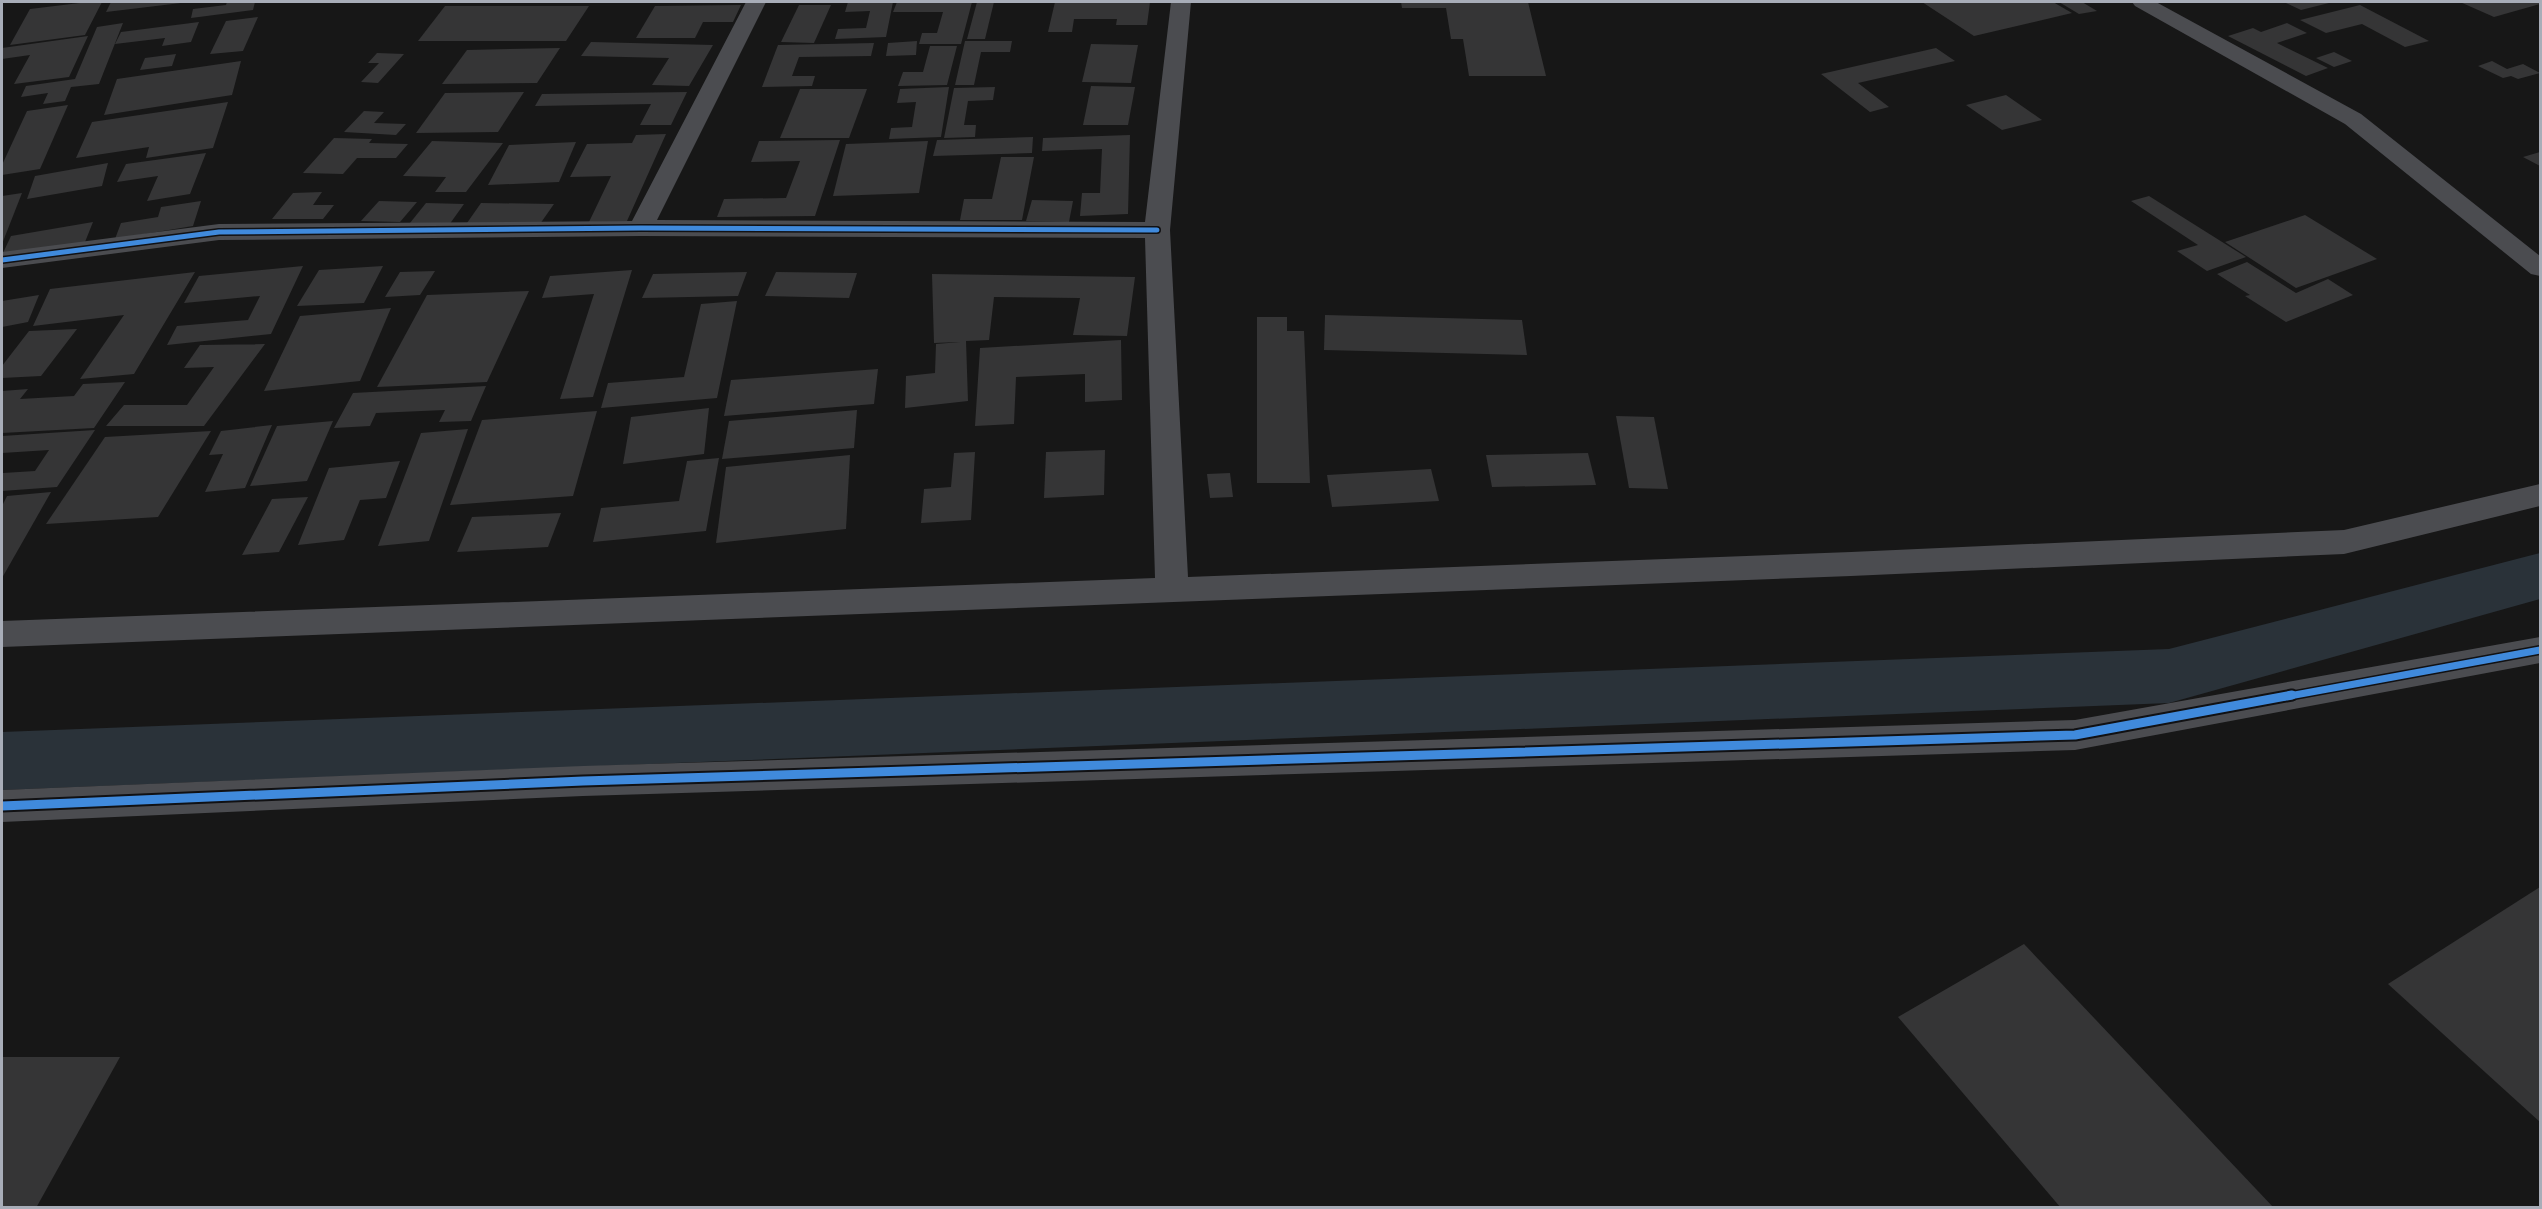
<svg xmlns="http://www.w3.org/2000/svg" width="2542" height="1209" viewBox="0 0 2542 1209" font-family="'Source Sans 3',sans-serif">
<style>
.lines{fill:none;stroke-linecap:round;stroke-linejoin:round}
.canal{fill:#2a3239;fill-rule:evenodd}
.building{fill:#353536}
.minor{fill:#4b4c50;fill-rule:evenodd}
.cycleway-far2-casing{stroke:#111113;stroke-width:8}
.cycleway-far1-casing{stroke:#111113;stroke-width:10}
.cycleway-casing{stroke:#111113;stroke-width:13}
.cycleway-far2{stroke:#408adc;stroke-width:5}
.cycleway-far1{stroke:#408adc;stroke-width:7}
.cycleway{stroke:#408adc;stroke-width:9}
</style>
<rect width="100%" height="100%" fill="#171717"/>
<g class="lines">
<path class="canal" d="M2540 553V599L2169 703 2 790V732L2169 649Z"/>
</g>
<g class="building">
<path d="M88 2H102L85 35 10 45 30 9Z"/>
<path d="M111 2H181V3L106 12Z"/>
<path d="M227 2H255L253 10 191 18 193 9 226 5Z"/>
<path d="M848 2H893L886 37 835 39 838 29 866 28 870 11 845 12Z"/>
<path d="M897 2H972L961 44H919L922 33H937L943 12H893Z"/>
<path d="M977 2H994L985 39H967Z"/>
<path d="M1055 2H1150L1147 25H1116L1117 19H1074L1072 32H1048Z"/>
<path d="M1401 2H1528L1546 76H1469L1463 39H1451L1446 8H1402Z"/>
<path d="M1922 2H2053L2072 13 1974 36Z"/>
<path d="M2059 2H2082L2097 11 2079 14Z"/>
<path d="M2284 2H2333L2301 10Z"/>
<path d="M2460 2H2540V4L2494 17Z"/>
<path d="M741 5 733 22H703L695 38H636L655 6Z"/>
<path d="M799 5H831L814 43 781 42Z"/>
<path d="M2360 5 2429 41 2405 47 2362 24 2326 33 2300 20Z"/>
<path d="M445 6H589L566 41H418Z"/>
<path d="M258 17 243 51 210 54 226 21Z"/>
<path d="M199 22 191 42 162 46 165 38 115 44 121 32Z"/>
<path d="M123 23 99 84 71 87 65 101 43 104 48 93 21 97 26 86 75 79 97 27Z"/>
<path d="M2287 23 2307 33 2277 43 2328 68 2306 76 2228 36 2253 28 2261 32Z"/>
<path d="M88 36 69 77 14 84 30 55 2 59V48Z"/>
<path d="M917 41 916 55 886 56 888 43Z"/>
<path d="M965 41H1012L1010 52H981L974 85H955Z"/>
<path d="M591 42 713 45 689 86 652 85 669 58 581 56Z"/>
<path d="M874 43 871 56 799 57 792 76H815L812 86 762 87 778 45Z"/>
<path d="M1091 44 1138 45 1131 83 1082 82Z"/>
<path d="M930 46H957L947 85 898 86 903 72H923Z"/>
<path d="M560 48 537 83 442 84 467 50Z"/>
<path d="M1936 48 1955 61 1858 83 1889 107 1870 112 1821 74Z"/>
<path d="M2334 52 2352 61 2334 67 2316 58Z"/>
<path d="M377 53 404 54 378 83 361 82 379 63H368Z"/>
<path d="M176 54 172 66 140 70 145 58Z"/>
<path d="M241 61 232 95 104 115 117 79Z"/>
<path d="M2492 61 2507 69 2523 64 2540 73 2518 79 2511 76 2503 78 2478 66Z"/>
<path d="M1091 86 1135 87 1128 125H1083Z"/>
<path d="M949 87 941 137 889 139 891 128 912 127 916 102 897 103 900 89Z"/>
<path d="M995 87 993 100 968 101 964 125H976L975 137 944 138 954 88Z"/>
<path d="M800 89H867L849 138H780Z"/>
<path d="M524 92 498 132 416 133 445 93Z"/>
<path d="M687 92 671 125H640L651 104 535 106 542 94Z"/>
<path d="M2006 95 2042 120 2002 130 1966 105Z"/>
<path d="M228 102 213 148 146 158 149 147 76 158 92 122Z"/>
<path d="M68 105 40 169 2 175V165L27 111Z"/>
<path d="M364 111 384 112 374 123 406 124 396 135 344 132Z"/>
<path d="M666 134 627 221 589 222 611 176 570 177 587 144 632 143 636 135Z"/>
<path d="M1130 135 1128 214 1080 216 1082 193H1100L1102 149 1042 151 1043 138Z"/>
<path d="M1033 137 1032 153 933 156 937 140Z"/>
<path d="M334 138 372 139 369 143 408 144 396 158H357L343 174 303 173Z"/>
<path d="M840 140 815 216 717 217 724 199 786 198 800 161 751 162 759 141Z"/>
<path d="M432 141 503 143 466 192H435L446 177 403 176Z"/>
<path d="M928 141 919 193 833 196 846 144Z"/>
<path d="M576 142 559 182 488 185 509 145Z"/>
<path d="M2540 152V166L2523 157Z"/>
<path d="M206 153 190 194 147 201 158 176 117 182 126 164Z"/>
<path d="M1001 157H1034L1022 220H960L964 199H992Z"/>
<path d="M108 163 102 186 27 199 35 176Z"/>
<path d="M322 192 313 205H334L323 219H272L293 193Z"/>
<path d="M22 193 2 244V196Z"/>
<path d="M2149 196 2246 257 2207 271 2177 251 2198 245 2131 201Z"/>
<path d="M1032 200 1073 201 1069 222 1026 221Z"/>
<path d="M201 201 193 226 115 239 121 223 158 217 161 207Z"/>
<path d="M379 201 417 202 400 222 361 221Z"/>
<path d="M426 203 464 204 449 225 410 223Z"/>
<path d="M481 203 554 204 540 224 467 223Z"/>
<path d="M2305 215 2377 259 2296 288 2225 242Z"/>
<path d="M93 222 85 242 2 255 11 236Z"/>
<path d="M2247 262 2296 293 2328 279 2353 295 2286 322 2245 296 2250 295 2217 274Z"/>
<path d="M303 266 271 334 167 345 177 326 248 320 260 296 184 303 199 276Z"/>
<path d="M383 266 364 303 297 306 319 270Z"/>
<path d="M632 270 593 397 560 399 594 294 542 298 550 276Z"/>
<path d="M435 271 420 295 385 297 400 272Z"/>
<path d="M195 272 134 374 80 379 124 315 33 326 50 289Z"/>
<path d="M747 272 738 296 642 298 653 274Z"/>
<path d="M776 272 857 273 849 298 765 296Z"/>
<path d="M932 274 1135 277 1127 336 1073 335 1080 298 994 297 989 340 966 341 968 401 905 408 906 376 935 373 936 344 960 342 934 343Z"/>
<path d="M529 291 487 382 377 387 427 295Z"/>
<path d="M39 295 28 322 2 327V301Z"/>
<path d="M737 301 717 398 601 408 608 383 684 377 701 304Z"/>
<path d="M391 308 360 381 264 391 300 316Z"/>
<path d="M1325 315 1522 320 1527 355 1324 350Z"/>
<path d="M1257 317H1287V331H1304L1310 483H1257Z"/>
<path d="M77 329 41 376 2 378V366L29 331Z"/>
<path d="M1121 340 1122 400 1085 402V374L1016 377 1014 424 975 426 980 348Z"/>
<path d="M265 344 204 426H106L124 405H187L214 367 184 368 200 345Z"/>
<path d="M878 369 874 404 724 416 731 380Z"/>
<path d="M125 382 94 428 2 433V391L28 389 20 399 74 396 83 384Z"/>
<path d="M486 386 471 421 439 422 445 410 376 413 370 426 334 428 353 393Z"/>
<path d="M709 408 704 454 623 464 631 417Z"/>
<path d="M857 410 854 448 722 459 729 421Z"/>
<path d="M597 411 573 496 450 505 482 420Z"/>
<path d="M1616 416 1654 417 1668 489 1629 488Z"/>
<path d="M333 421 307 481 250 486 277 426Z"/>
<path d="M272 425 245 488 205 492 223 454 209 455 221 431Z"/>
<path d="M468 429 429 541 378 546 421 433Z"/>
<path d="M95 430 57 487 2 491 3 473 35 471 49 450 2 453V436Z"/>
<path d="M211 431 158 517 46 524 105 437Z"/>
<path d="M1105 450 1104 495 1044 498 1046 452Z"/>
<path d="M975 452 971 520 921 523 924 489 951 487 954 453Z"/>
<path d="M1588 453 1596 485 1492 487 1486 455Z"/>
<path d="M850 455 846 529 716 543 726 467Z"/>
<path d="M719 458 706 531 593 542 601 508 679 501 687 461Z"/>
<path d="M400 461 386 498 360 500 344 540 298 545 329 468Z"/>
<path d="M1431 469 1439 501 1332 507 1327 475Z"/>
<path d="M1230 473 1233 497 1210 498 1207 474Z"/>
<path d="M51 492 2 578V506L7 496Z"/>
<path d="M308 497 279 552 242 555 272 499Z"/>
<path d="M561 513 548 547 457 552 472 517Z"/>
<path d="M2540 887V1122L2388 984Z"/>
<path d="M2024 944 2274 1208H2061L1898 1017Z"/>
<path d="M2 1057H120L36 1208H2Z"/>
</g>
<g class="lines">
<g class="minor">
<path d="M746 2H766L657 220 1145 222 1171 2H1191L1170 230 1188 577 1851 552 2344 530 2540 484V506L2344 554 1851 576 2 647V621L1155 578 1145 238 641 236 219 240 2 268V252L219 224 632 221Z"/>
<path d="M2132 2H2156L2361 114 2540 256V276L2531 274 2345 124 2135 6Z"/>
<path d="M2540 637V663L2075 750 583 796 2 822V790L583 766 2075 720Z"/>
</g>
<g class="cycleway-far2-casing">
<path id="cycleway-far2" d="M2 260 219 232 641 228 1157 230"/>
</g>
<g class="cycleway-far1-casing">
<path id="cycleway-far1" d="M2284 697 2540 650"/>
</g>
<g class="cycleway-casing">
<path id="cycleway" d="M2 806 583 781 2075 735 2292 695"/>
</g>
<use href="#cycleway-far2" class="cycleway-far2"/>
<use href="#cycleway-far1" class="cycleway-far1"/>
<use href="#cycleway" class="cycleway"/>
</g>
<rect width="2542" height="1209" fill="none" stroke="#a8adb8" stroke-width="6"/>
</svg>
